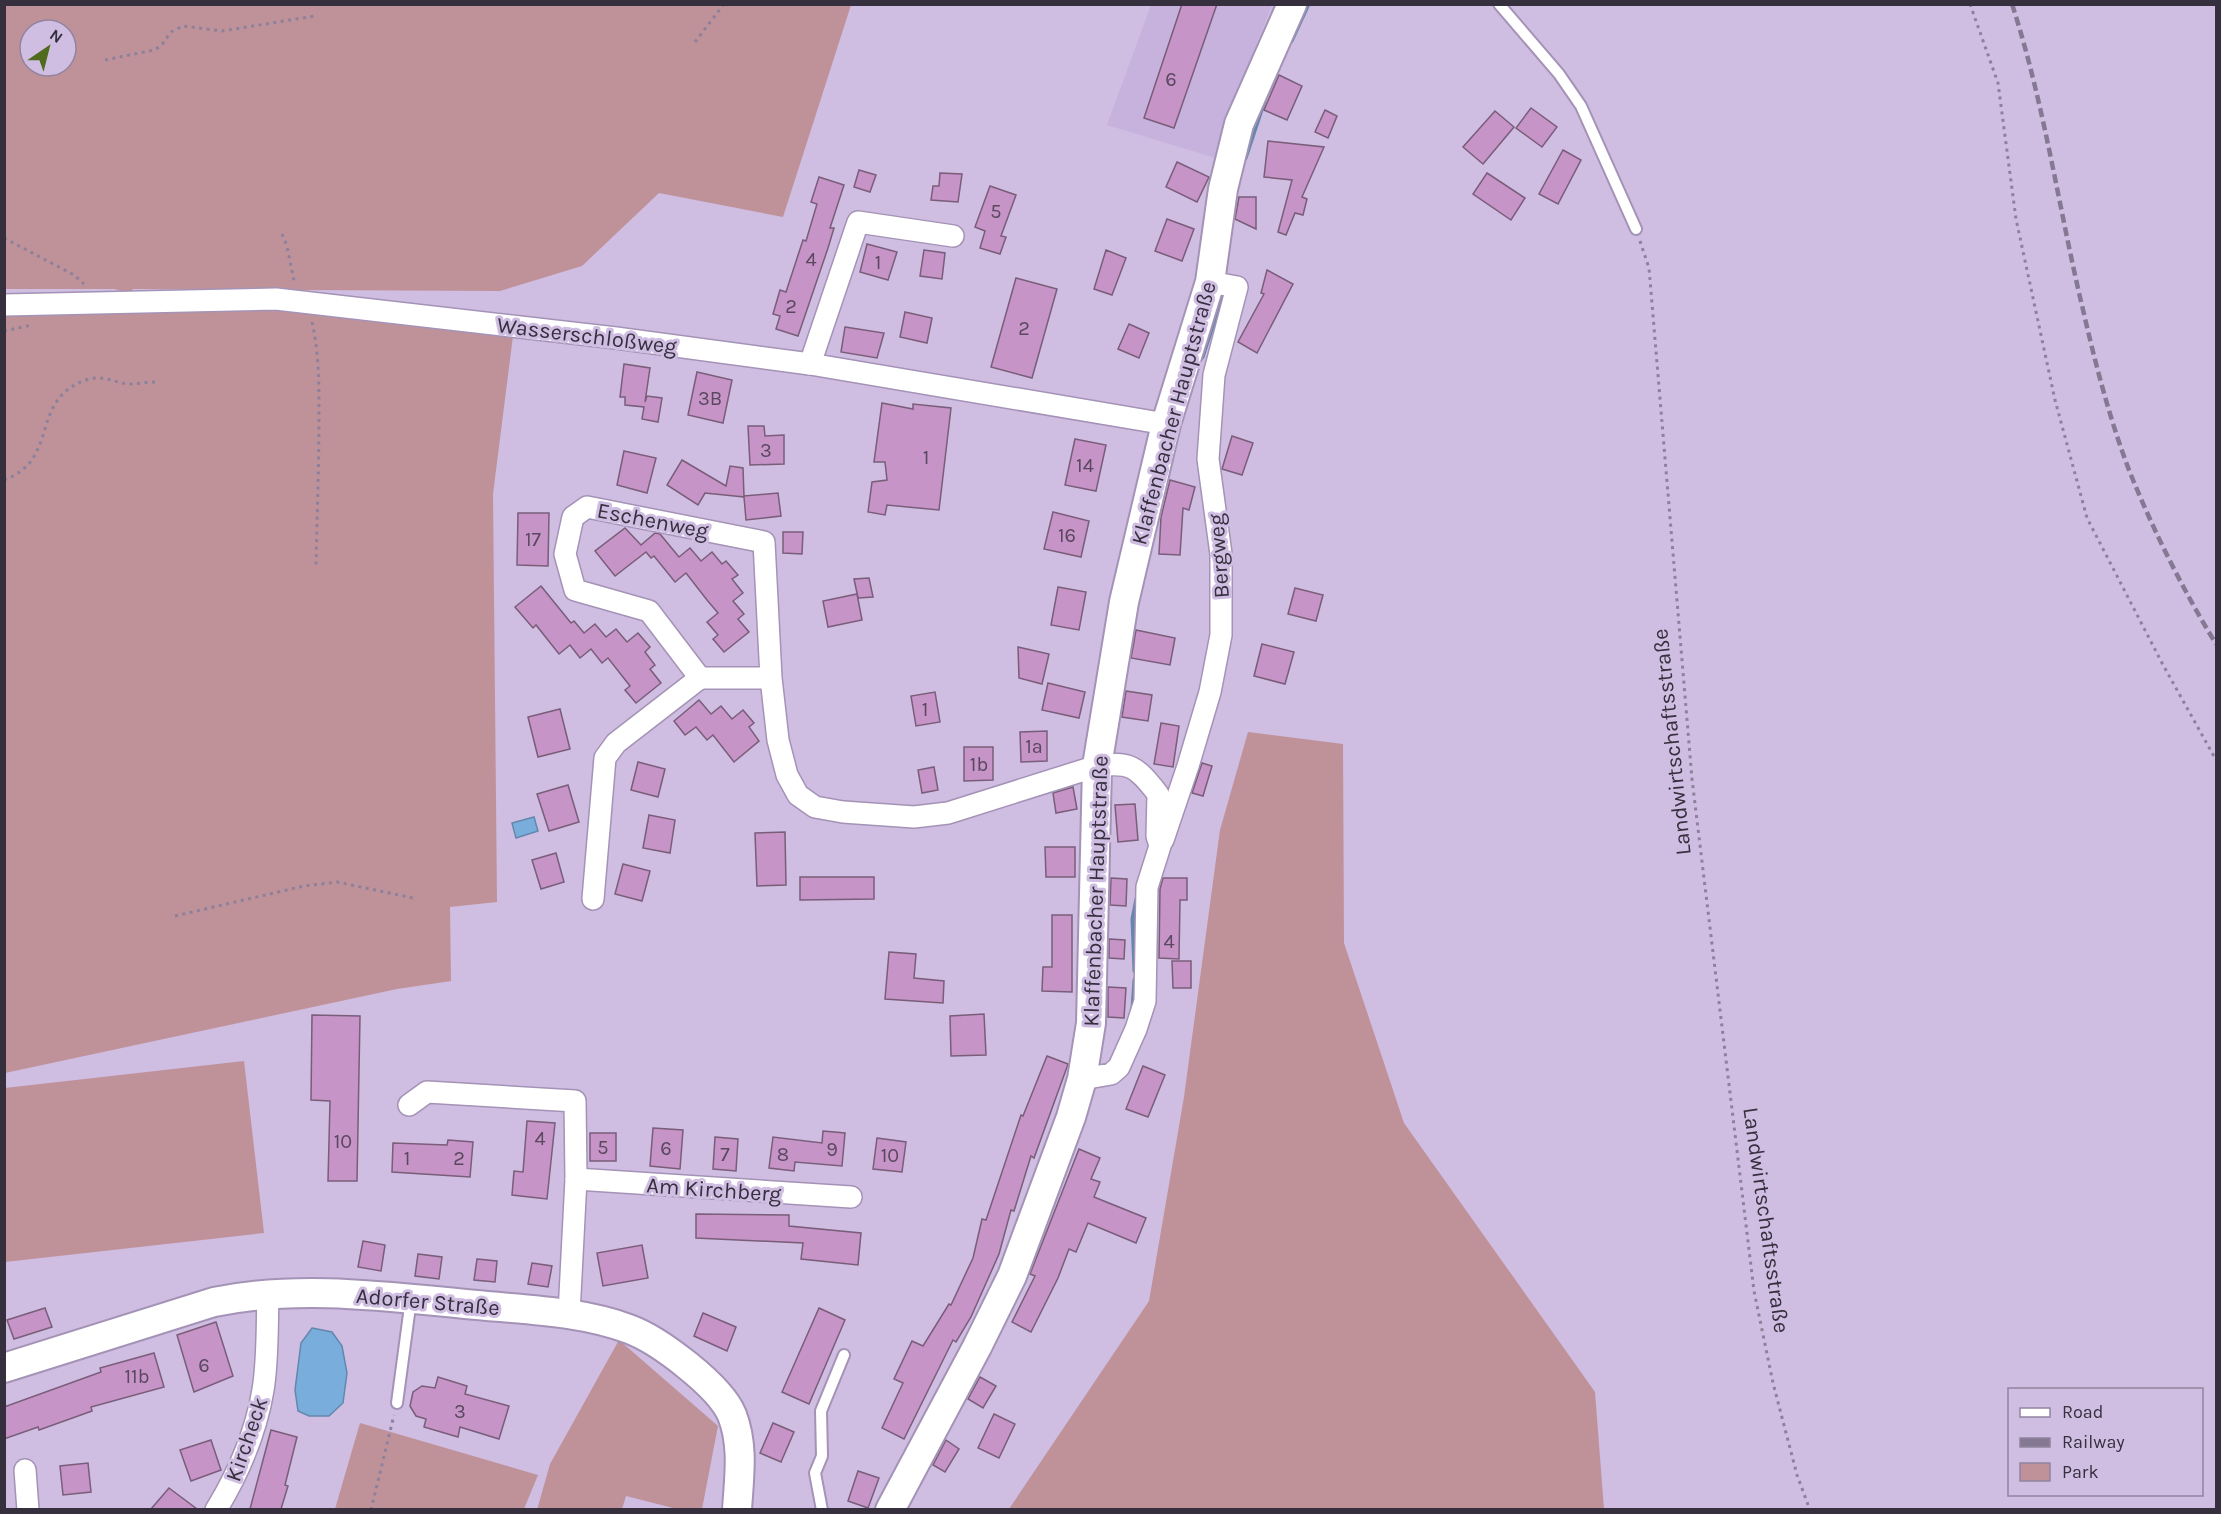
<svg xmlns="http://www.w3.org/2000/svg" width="2221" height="1514" viewBox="0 0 2221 1514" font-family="Karla,sans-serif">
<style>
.built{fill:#c6b2dd}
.green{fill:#bf929a;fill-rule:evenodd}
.water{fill:#78addc;stroke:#6487ad;stroke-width:1.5}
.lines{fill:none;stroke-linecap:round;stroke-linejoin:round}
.stream{stroke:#6487ad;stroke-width:5}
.building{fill:#c694c6;stroke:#795d79;stroke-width:1.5}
.lane-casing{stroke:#a493b6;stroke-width:14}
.street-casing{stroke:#a493b6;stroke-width:24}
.secondary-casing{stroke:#a493b6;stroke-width:32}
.path{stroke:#8d809b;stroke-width:3;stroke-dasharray:3 4.5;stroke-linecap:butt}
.lane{stroke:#fff;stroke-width:10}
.street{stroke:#fff;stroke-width:21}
.secondary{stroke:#fff;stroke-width:28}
.rail{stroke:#847892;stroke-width:4.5;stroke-dasharray:9 4.5;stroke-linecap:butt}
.labels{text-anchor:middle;stroke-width:6;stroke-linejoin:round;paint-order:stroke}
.number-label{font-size:20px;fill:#5a4860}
.street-label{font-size:22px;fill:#362f3e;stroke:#cfbde2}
</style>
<rect width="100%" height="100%" fill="#cfbde2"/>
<path class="built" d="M1151 5H1272L1226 120 1219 159 1107 125Z"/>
<g class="green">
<path d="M5 5H851L783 217 659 193 582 266 500 291 133 289 130 293 114 289H5ZM30 30H66V66H30Z"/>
<path d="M4 305 332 306 514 328 493 494 497 902 450 907 451 981 397 989 5 1073Z"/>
<path d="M1248 732 1343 744 1344 943 1404 1123 1595 1392 1604 1509H1009L1149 1301 1184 1097 1220 830Z"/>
<path d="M244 1061 264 1233 5 1262V1088Z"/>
<path d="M619 1340 718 1426 702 1509H677L626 1496 622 1509 537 1510 550 1464Z"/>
<path d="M360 1423 538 1475 524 1509H335Z"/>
</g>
<g class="water">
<path d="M534 817 538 831 516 838 512 823Z"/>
<path d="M312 1328 332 1332 342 1346 347 1373 343 1403 329 1416H309L298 1411 295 1390 301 1343Z"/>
</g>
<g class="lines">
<g class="stream">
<path d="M1291 41 1308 4"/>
<path d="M1245 158 1264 101"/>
<path d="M1202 357 1222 296"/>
<path d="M1135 971 1133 919 1137 899"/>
<path d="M1133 1009 1135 980"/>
</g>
</g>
<g class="building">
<path d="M1182 4H1217L1174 128 1144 118Z"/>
<path d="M1279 75 1302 86 1287 120 1264 110Z"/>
<path d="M1531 108 1557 127 1542 147 1516 128Z"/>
<path d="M1325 110 1337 116 1328 138 1315 132Z"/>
<path d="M1495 111 1514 127 1483 164 1463 147Z"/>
<path d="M1268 141 1324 147 1302 197 1307 199 1303 215 1295 213 1286 235 1278 232 1292 180 1264 177Z"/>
<path d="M1563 150 1581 160 1558 204 1539 194Z"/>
<path d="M1177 162 1209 177 1197 202 1166 187Z"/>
<path d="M859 170 876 175 870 192 854 187Z"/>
<path d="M940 173 962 174 958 202 931 200 933 186H939Z"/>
<path d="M1487 173 1525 198 1511 220 1473 194Z"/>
<path d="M819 177 844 185 830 228H834L828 248 798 336 776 329 780 316 773 314 780 290 786 292 803 240 806 241 817 204 811 202Z"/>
<path d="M990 186 1016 195 1001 236 1006 237 1000 254 980 248 985 231 975 227Z"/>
<path d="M1239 197H1256V229L1235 219Z"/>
<path d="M1167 219 1194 229 1182 261 1155 251Z"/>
<path d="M867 244 897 252 888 280 860 272Z"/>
<path d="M924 250 945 253 942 279 920 276Z"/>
<path d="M1106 250 1126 258 1112 295 1094 289Z"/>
<path d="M1267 270 1293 284 1257 353 1238 342 1264 294 1261 293Z"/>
<path d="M1016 278 1057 289 1032 378 991 367Z"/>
<path d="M905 312 932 318 927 343 900 337Z"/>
<path d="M1129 324 1149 333 1139 358 1118 349Z"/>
<path d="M845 327 884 333 877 358 841 352Z"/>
<path d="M624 364 650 368 645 402 647 396 662 398 658 422 642 419 644 407 625 405V397H620Z"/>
<path d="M697 372 732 380 723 423 688 415Z"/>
<path d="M882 403 913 409V404L951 408 939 510 887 505 885 515 868 512 872 482 887 480 885 462H874Z"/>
<path d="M748 426H764L765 436 784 435V464L750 465Z"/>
<path d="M1232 436 1253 443 1242 475 1222 469Z"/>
<path d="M1075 439 1106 445 1096 491 1065 485Z"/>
<path d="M624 451 656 458 647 493 617 485Z"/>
<path d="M682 460 726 486 730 466 743 468 744 496 778 493 781 516 746 520 744 497 705 493 698 505 667 485Z"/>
<path d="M1170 480 1195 487 1189 510 1183 508 1180 555 1159 554 1161 517Z"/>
<path d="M1053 512 1089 521 1081 557 1044 549Z"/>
<path d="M518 513H549L548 566 517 565Z"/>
<path d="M625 528 641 545 655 533 660 534 679 557 690 548 701 561 712 552 722 564 726 561 738 575 732 579 743 593 733 601 744 614 738 619 749 632 724 652 713 639 718 635 707 622 718 613 707 600 686 573 675 582 654 556 651 558 646 552 615 576 595 551Z"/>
<path d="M783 532H803L802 554 783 553Z"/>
<path d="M869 578 873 597 858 598 854 579Z"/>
<path d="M541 586 571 623 574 621 584 633 595 624 606 637 616 629 627 642 638 633 650 647 645 652 655 665 650 669 661 683 636 703 625 690 630 686 608 658 602 663 591 649 580 658 570 645 559 654 536 625 533 628 515 607Z"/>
<path d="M1058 587 1086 592 1079 630 1051 625Z"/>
<path d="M1295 588 1323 595 1316 621 1288 614Z"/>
<path d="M857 594 862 620 828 627 823 601Z"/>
<path d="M1136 630 1175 638 1170 665 1131 658Z"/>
<path d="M1262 644 1294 652 1285 684 1254 676Z"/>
<path d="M1018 647 1049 654 1042 684 1019 678Z"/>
<path d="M1048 683 1085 692 1079 718 1042 710Z"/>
<path d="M1126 691 1152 695 1148 721 1122 717Z"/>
<path d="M935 692 940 722 916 726 911 696Z"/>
<path d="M699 700 711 714 721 706 732 719 743 710 754 723 749 727 759 741 734 762 713 735 707 740 696 727 685 735 674 721Z"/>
<path d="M560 709 570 749 538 757 528 717Z"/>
<path d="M1161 723 1179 726 1173 767 1154 764Z"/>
<path d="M1047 731V761L1021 762 1020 732Z"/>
<path d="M964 747H993V780L964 781Z"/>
<path d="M638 762 665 769 658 797 631 790Z"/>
<path d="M1202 763 1212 766 1203 796 1192 793Z"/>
<path d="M934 767 938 790 922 793 918 770Z"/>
<path d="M568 785 579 822 549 831 537 794Z"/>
<path d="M1073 787 1077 809 1056 813 1053 793Z"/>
<path d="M1135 804 1138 840 1118 842 1115 805Z"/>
<path d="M649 815 675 820 670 853 643 848Z"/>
<path d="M785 832 786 885 757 886 755 833Z"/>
<path d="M1045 847H1075V877H1046Z"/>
<path d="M556 853 564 882 541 889 532 860Z"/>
<path d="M623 864 650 871 642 901 615 894Z"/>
<path d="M800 877H874V899L800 900Z"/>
<path d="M1111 878 1127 879 1126 906 1110 905Z"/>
<path d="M1163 878H1187V900H1180L1179 959 1159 958 1160 889Z"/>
<path d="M1052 915H1072V992L1042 991 1043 967H1052Z"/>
<path d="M1109 939 1125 940 1124 959 1109 958Z"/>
<path d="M889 952 916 954 914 978 944 981 943 1003 885 999Z"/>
<path d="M1172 961H1191V988H1173Z"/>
<path d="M1108 987 1126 988 1124 1018 1108 1017Z"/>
<path d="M984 1014 986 1055 951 1056 950 1016Z"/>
<path d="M312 1015 360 1016 357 1181H328L330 1101 311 1100Z"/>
<path d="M1047 1056 1068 1064 1067 1067 1034 1158 1031 1156 1014 1211 1011 1210 999 1254 971 1317 956 1342 953 1340 904 1439 882 1428 903 1383 894 1379 912 1341 923 1346 949 1304 951 1305 973 1258 982 1219 986 1220 1021 1115 1023 1116Z"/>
<path d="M1143 1066 1165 1075 1148 1117 1126 1109Z"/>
<path d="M527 1121 555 1123 547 1199 512 1195 514 1171 523 1172Z"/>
<path d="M653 1128 683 1130 680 1169 650 1166Z"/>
<path d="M823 1131 845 1133 842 1166 795 1162 794 1171 769 1168 773 1137 822 1143Z"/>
<rect x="590" y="1133" width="26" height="28"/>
<path d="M715 1137 738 1139 736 1171 713 1169Z"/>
<path d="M877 1138 906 1142 902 1172 873 1169Z"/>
<path d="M448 1140 473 1142 470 1177 392 1172 393 1143 447 1145Z"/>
<path d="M1079 1149 1100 1158 1091 1179 1100 1182 1094 1197 1146 1218 1136 1243 1088 1223 1076 1252 1069 1249 1058 1278 1031 1332 1012 1322 1035 1276 1030 1274Z"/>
<path d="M696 1214 789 1215V1226L861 1233 858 1265 801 1259 803 1243 696 1238Z"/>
<path d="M363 1241 385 1245 381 1271 358 1267Z"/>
<path d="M642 1245 648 1278 603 1286 597 1253Z"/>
<path d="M418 1254 442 1257 439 1279 415 1276Z"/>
<path d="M477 1259 497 1261 495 1282 474 1280Z"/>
<path d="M532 1263 552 1266 548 1287 528 1284Z"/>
<path d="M45 1308 52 1327 14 1339 7 1320Z"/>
<path d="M819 1308 845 1320 809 1404 782 1392Z"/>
<path d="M703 1313 736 1327 727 1351 694 1336Z"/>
<path d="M216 1322 233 1376 194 1392 177 1335Z"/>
<path d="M154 1353 164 1387 91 1407 92 1411 39 1430 38 1427 4 1439V1407L101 1372 100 1368Z"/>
<path d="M438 1377 467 1386 465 1394 509 1406 499 1439 460 1427 458 1437 424 1427 426 1419 416 1416 410 1406 413 1392 422 1386 435 1388Z"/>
<path d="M980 1377 996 1386 983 1408 968 1399Z"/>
<path d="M994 1414 1015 1424 999 1458 978 1448Z"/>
<path d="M773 1423 794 1432 781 1462 760 1453Z"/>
<path d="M271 1430 297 1437 285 1485 288 1486 281 1509H250Z"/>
<path d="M211 1440 221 1470 191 1481 180 1450Z"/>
<path d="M946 1440 959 1449 945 1472 933 1465Z"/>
<path d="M88 1463 91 1492 63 1495 60 1466Z"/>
<path d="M858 1471 879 1478 868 1508 848 1501Z"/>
<path d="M169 1488 197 1509H151Z"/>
</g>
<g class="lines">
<g class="lane-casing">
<g id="lane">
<path d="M1499 4 1559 74 1581 106 1636 229"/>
<path d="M397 1403 411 1299"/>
<path d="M822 1510 815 1473 822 1456 821 1411 844 1355"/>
</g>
</g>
<g class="street-casing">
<g id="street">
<path d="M4 305 276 299 616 338 810 364 1166 424"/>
<path d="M810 364 858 222 953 236"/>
<path d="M771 678H700L649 611 575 590 565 554 573 517 587 507 764 542 771 678 778 740 787 775 798 795 815 807 843 812 914 817 948 813 1097 766C1132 761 1137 768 1158 794L1157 836 1160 846 1147 887 1145 1001 1136 1029 1119 1067 1111 1074 1082 1079"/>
<path d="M1163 840 1188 766 1210 692 1221 635V554L1208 459 1214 375 1237 287 1210 282"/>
<path d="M593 899 605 758 616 743 700 678"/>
<path d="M409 1105 427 1092 575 1101 576 1179 569 1314"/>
<path d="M576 1179 851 1197"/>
<path d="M25 1470 28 1510"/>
<path d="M216 1510C238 1474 256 1432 263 1390 268 1361 267 1324 268 1294"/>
</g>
</g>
<g class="secondary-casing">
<g id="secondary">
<path d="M4 1368 214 1302C300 1284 391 1297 477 1305 528 1310 581 1311 629 1329 659 1340 720 1386 732 1415 744 1446 739 1477 737 1510"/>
<path d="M890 1510 977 1347 1012 1276 1071 1117 1082 1079 1091 1023 1097 766 1124 602 1166 424 1210 282 1223 189 1239 124 1292 4"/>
</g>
</g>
<g class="path">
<path d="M1970 4 1998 83 2016 219 2055 400 2087 518 2162 663 2216 760"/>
<path d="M695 42 724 4"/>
<path d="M105 60 154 50 161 46 171 32 183 26 222 31 315 16"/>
<path d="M282 234 287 246 294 281"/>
<path d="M4 238 74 275 84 284"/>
<path d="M1640 241 1649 268 1692 779 1754 1291 1773 1383 1797 1475 1810 1510"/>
<path d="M312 322C319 353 319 383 319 414 319 465 317 516 316 566"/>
<path d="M4 331 32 325"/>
<path d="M4 480C62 459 27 398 89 379 104 375 115 383 129 384 138 384 148 382 157 382"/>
<path d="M175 916 304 886 337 882 413 898"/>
<path d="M371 1510 394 1415"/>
</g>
<use href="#lane" class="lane"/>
<use href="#street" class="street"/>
<use href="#secondary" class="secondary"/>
<path class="rail" d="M2012 4C2045 106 2059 211 2084 314 2096 366 2110 420 2129 470 2153 530 2183 590 2216 644"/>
</g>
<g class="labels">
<g class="number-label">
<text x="1171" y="86">6</text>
<text x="996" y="218">5</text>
<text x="811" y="266">4</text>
<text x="878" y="269">1</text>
<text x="791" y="313">2</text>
<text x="1024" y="335">2</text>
<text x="710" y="405">3B</text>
<text x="766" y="457">3</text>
<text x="926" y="464">1</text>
<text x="1085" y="472">14</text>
<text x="1067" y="542">16</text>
<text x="533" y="546">17</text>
<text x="925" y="716">1</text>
<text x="1034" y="753">1a</text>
<text x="979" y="771">1b</text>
<text x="1169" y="948">4</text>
<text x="540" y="1145">4</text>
<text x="343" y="1148">10</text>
<text x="603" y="1154">5</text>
<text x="666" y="1155">6</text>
<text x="832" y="1156">9</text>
<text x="725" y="1161">7</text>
<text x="783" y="1161">8</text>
<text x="890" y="1162">10</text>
<text x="407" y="1165">1</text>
<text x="459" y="1165">2</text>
<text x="204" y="1372">6</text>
<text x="137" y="1383">11b</text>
<text x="460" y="1418">3</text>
</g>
<g class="street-label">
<text transform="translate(587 335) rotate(7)" y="8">Wasserschloßweg</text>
<text transform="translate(1173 413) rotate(-75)" y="8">Klaffenbacher Hauptstraße</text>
<text transform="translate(653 520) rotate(11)" y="8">Eschenweg</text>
<text transform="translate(1218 556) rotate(-94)" y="8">Bergweg</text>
<text transform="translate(1671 742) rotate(-96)" y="8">Landwirtschaftsstraße</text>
<text transform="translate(1095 891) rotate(-88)" y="8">Klaffenbacher Hauptstraße</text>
<text transform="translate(714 1189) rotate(4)" y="8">Am Kirchberg</text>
<text transform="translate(1767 1220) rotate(82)" y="8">Landwirtschaftsstraße</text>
<text transform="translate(428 1301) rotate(5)" y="8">Adorfer Straße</text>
<text transform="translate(246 1439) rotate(-71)" y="8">Kircheck</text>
</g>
</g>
<rect width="2221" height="1514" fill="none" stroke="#362f3e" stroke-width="12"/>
<rect x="2008" y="1388" width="195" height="108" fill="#cfbde2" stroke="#9284a0" stroke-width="1.5"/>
<rect x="2020" y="1408" width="30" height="9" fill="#ffffff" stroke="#9284a0" stroke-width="1.5"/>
<text x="2062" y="1418" font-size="18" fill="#362f3e">Road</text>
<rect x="2020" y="1438" width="30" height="9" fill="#847892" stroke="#9284a0" stroke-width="1.5"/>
<text x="2062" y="1448" font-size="18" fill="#362f3e">Railway</text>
<rect x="2020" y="1463" width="30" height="18" fill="#bf929a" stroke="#9284a0" stroke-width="1.5"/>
<text x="2062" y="1478" font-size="18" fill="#362f3e">Park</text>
<g transform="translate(48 48) rotate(35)"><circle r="28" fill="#cfbde2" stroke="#9284a0" stroke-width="1.5"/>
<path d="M0-4.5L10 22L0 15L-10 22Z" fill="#516b1e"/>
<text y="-9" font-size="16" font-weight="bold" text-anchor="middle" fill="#362f3e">N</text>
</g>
</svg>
